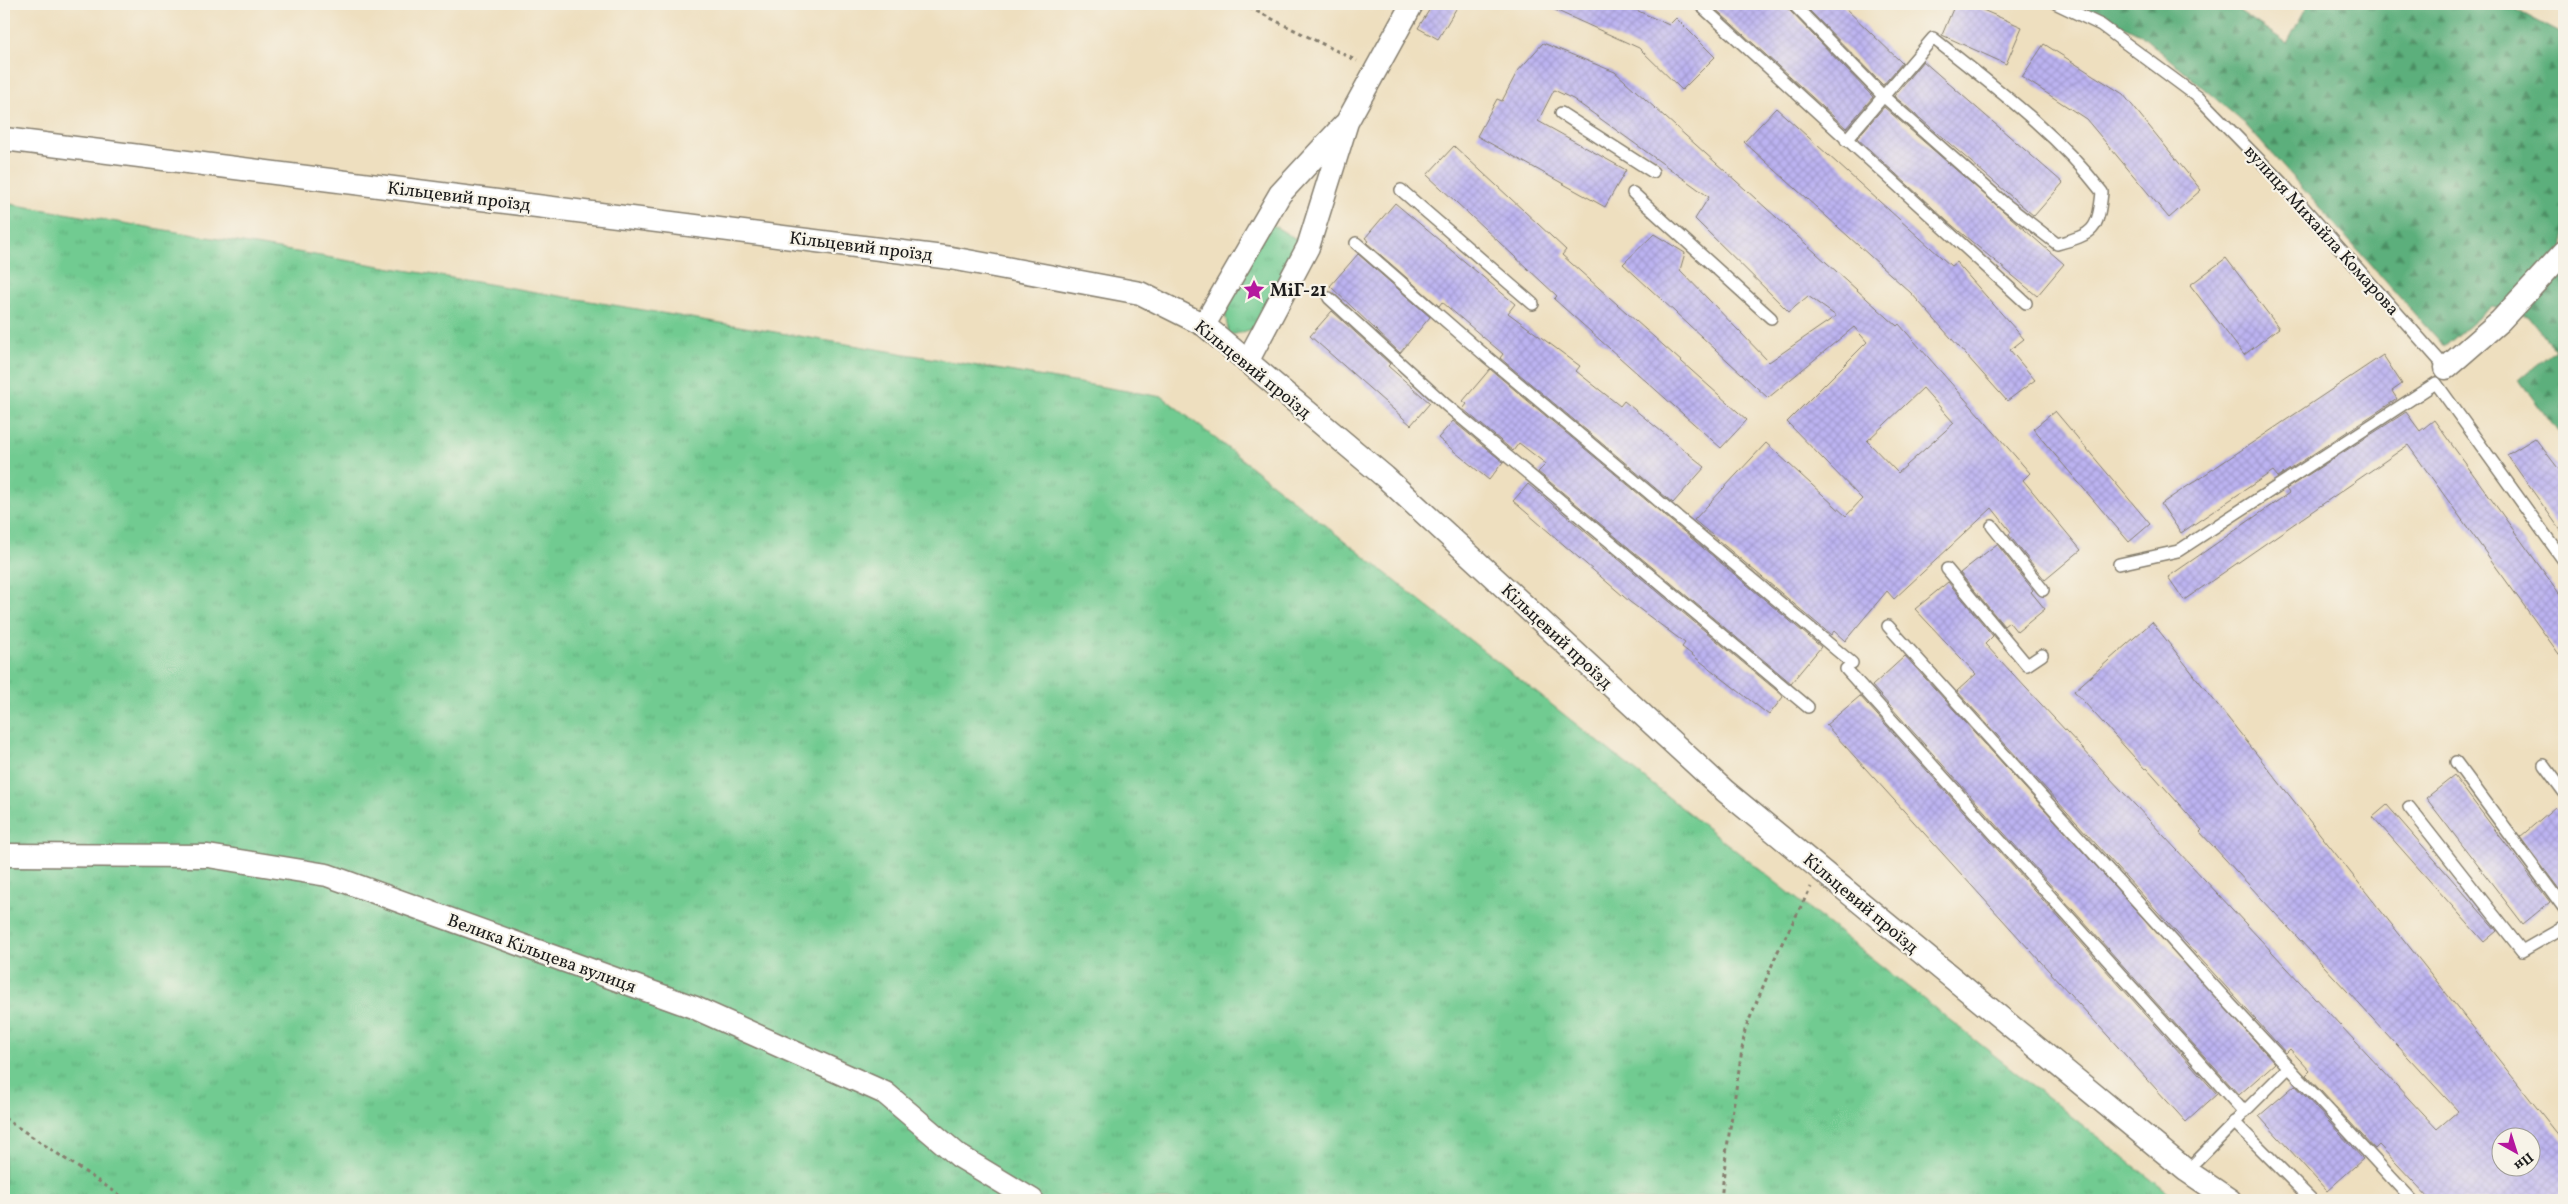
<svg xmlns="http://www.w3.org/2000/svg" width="2568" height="1204" viewBox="0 0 2568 1204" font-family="Vollkorn,serif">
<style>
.grass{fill:url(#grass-tufts);stroke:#467456}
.forest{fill:url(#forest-firs);stroke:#3c664c}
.building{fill:url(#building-cross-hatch);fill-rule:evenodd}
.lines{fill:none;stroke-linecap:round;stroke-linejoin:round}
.service-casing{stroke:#857e6e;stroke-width:14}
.minor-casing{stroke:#857e6e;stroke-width:25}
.path{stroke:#857e6e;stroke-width:3;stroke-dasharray:4 4;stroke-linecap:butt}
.service{stroke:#fff;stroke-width:11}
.minor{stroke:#fff;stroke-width:22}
.labels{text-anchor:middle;stroke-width:4.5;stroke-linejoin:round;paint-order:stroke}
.street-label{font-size:18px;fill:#1c1c1c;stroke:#f7f3e8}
.poi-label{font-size:18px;font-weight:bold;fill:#1c1c1c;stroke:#f7f3e8;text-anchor:start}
</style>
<defs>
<pattern id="grass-tufts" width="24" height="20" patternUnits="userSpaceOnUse" patternTransform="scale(1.25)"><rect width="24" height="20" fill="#71cb91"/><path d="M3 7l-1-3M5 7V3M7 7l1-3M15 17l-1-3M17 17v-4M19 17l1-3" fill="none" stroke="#61ae7c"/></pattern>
<pattern id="forest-firs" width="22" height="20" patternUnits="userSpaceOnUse" patternTransform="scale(1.25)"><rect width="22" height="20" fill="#5caf7b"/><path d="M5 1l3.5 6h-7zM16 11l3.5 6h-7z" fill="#4b8e64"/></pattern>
<pattern id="building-cross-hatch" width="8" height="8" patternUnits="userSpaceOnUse" patternTransform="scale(1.25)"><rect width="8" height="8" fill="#bcb3f1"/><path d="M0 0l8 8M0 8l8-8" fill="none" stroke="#a199ce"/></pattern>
</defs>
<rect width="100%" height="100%" fill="#f7f3e8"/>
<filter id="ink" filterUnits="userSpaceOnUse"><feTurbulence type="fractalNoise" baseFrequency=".02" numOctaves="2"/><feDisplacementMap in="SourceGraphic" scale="10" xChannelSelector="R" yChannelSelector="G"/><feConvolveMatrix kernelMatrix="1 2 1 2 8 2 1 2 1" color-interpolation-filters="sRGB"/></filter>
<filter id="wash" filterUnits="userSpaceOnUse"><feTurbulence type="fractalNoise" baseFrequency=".0096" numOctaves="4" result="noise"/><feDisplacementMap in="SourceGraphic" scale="20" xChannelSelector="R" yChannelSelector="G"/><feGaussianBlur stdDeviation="1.12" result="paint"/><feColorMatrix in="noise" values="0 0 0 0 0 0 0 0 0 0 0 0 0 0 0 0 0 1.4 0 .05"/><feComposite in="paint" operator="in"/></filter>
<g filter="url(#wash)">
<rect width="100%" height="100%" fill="#eedfbf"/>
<g class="grass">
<path d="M4 203 1163 397 2177 1200H4Z"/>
<path d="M1265 220 1308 247 1266 325 1229 336 1222 295Z"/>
</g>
<path class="forest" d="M2078 4H2241L2238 10 2287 43 2308 4H2505L2564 35V440L2519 380 2555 350 2528 316 2492 306 2444 347 2244 123 2140 34Z"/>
<g id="blocks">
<g class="building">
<path d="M1433 4H1459L1438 39 1418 28Z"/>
<path d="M1542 4H1623L1669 25 1676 18 1715 57 1682 90 1639 48Z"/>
<path d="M1710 4H1786L1788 9 1873 97 1846 128Z"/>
<path d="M1803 4H1841L1902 63 1883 85Z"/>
<path d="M1955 4H1969L2022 27 2006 64 1942 35Z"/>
<path d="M1543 43 1615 72 1897 326 1899 324 2030 473 2023 480 2081 550 2045 580 2009 535 2011 532 1992 508 1894 599 1887 591 1845 641 1834 631 1831 635 1694 520 1766 443 1846 516 1862 499 1787 422 1867 342 1854 327 1768 398 1623 264 1654 234 1685 253 1680 270 1769 362 1836 316 1808 296 1789 312 1695 219 1709 197 1573 99 1554 90 1538 121 1626 170 1605 207 1477 136 1497 99 1502 101 1517 72ZM1923 388 1954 423 1898 473 1867 441Z"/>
<path d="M2044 44 2123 94 2201 190 2169 218 2086 119 2022 77Z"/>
<path d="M1923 61 2063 183 2034 216 1894 96Z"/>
<path d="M1884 107 2064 264 2037 296 1947 221 1857 138Z"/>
<path d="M1776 108 1951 266 1956 262 2024 339 2010 350 2035 380 2007 401 1911 293 1744 142Z"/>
<path d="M1454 146 1566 250 1562 255 1747 420 1721 448 1554 299 1557 296 1427 175Z"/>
<path d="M1395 203 1515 304 1508 313 1580 366 1576 371 1620 406 1624 401 1705 467 1673 503 1500 358 1503 354 1442 302 1439 306 1367 243 1369 241 1365 238Z"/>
<path d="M1358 254 1430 317 1400 353 1330 286Z"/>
<path d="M2226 258 2279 328 2244 355 2190 285Z"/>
<path d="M1332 311 1390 364 1388 366 1430 403 1411 425 1310 336Z"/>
<path d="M2383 355 2402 384 2392 391 2397 399 2278 477 2273 471 2181 533 2161 504Z"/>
<path d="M1490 369 1821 647 1791 683 1538 472 1546 464 1519 443 1513 451 1463 409 1467 404 1463 401Z"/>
<path d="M2055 411 2150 524 2129 542 2033 429Z"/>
<path d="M2406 412 2420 431 2434 420 2564 600V661L2408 445 2184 600 2168 577 2289 493 2286 489Z"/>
<path d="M1453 421 1503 462 1489 480 1438 438Z"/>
<path d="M2535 438 2564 476V535L2507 455Z"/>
<path d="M1528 484 1782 695 1783 697 1769 715 1682 647 1685 643 1630 602 1513 501Z"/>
<path d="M1997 544 2033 590 2031 592 2045 609 2017 632 2009 622 2004 626 1960 573Z"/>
<path d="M1948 582 1993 636 1985 644 2437 1129 2458 1111 2200 832 2202 830 2147 768 2145 769 2074 691 2152 622 2564 1142V1200H2431L2379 1145 2375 1149 2306 1075 2310 1071 2290 1049 2286 1053 1957 691 1976 674 1915 609ZM2500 1136H2530V1166H2500Z"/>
<path d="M1905 656 2275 1063 2239 1095 1872 686Z"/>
<path d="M1860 696 2217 1094 2186 1122 1826 725Z"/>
<path d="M2454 776 2550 902 2523 924 2426 798Z"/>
<path d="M2387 805 2497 931 2484 942 2373 817Z"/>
<path d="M2555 807 2564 818V891L2562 893 2520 837Z"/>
<path d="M2295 1085 2363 1159 2327 1191 2259 1116Z"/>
</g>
</g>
</g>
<g filter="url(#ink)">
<use href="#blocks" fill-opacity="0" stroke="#857e6e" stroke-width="1"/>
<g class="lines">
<g class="service-casing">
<g id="service">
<path d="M1699 4 2026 303"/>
<path d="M1793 4 1883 96 2004 203 2057 244C2094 234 2098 231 2102 192 2055 131 1993 86 1933 38L1846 140"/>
<path d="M2057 4 2101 25 2198 97 2281 182 2446 368"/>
<path d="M1561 113 1653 172"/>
<path d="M1401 190 1533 304"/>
<path d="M1633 193 1771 318"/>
<path d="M1356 243 1487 357 1852 663"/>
<path d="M1329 298 1446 405 1808 707"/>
<path d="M1992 526 2043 590"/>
<path d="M2119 564 2178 551 2436 383 2564 561"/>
<path d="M1947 569 2027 665 2042 655"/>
<path d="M1888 626 2219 992 2412 1200"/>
<path d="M1846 669 2244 1112 2289 1067"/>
<path d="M2456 762 2564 908"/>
<path d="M2544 765 2564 792"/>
<path d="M2409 807 2522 951 2564 927"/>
<path d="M2234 1122 2312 1200"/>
<path d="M2187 1171 2240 1117"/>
</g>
</g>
<g class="minor-casing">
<g id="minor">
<path d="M4 139 951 258 1140 293 1204 325 1385 477 1725 791 2187 1171 2230 1200"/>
<path d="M1204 325 1280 194 1343 126"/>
<path d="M1247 362 1308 247 1347 122 1412 4"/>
<path d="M2446 368 2500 321 2564 252"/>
<path d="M4 855 208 856 327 875 693 1007 885 1093 959 1156 1032 1200"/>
</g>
</g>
<g class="path">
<path d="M1242 4 1357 61"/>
<path d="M4 1118 127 1200"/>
<path d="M1721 1200 1726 1154 1745 1030 1777 953 1811 887"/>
</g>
<use href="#service" class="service"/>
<use href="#minor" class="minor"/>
</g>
</g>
<defs>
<g id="sight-bare" transform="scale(1.725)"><path d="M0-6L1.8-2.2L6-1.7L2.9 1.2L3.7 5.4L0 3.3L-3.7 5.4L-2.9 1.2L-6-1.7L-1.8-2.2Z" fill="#b5179e" stroke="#f7f3e8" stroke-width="2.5" paint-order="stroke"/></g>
</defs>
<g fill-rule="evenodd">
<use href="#sight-bare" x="1254" y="290"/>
</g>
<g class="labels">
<g class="street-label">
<text transform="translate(459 196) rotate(7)" y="6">Кільцевий проїзд</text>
<text transform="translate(2322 230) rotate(48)" y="6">вулиця Михайла Комарова</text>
<text transform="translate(861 246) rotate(7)" y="6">Кільцевий проїзд</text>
<text transform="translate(1253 369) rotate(39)" y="6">Кільцевий проїзд</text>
<text transform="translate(1557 636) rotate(43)" y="6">Кільцевий проїзд</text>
<text transform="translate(1861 903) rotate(40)" y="6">Кільцевий проїзд</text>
<text transform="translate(542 953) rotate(20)" y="6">Велика Кільцева вулиця</text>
</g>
<g class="poi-label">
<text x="1270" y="296">МіГ-21</text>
</g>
</g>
<rect width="2568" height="1204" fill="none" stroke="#f7f3e8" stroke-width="20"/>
<g transform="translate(2516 1152) rotate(141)"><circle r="24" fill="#f7f3e8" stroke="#9f9d96"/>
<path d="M0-4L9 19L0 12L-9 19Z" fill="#b5179e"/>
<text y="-8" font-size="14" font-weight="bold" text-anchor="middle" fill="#1c1c1c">Пн</text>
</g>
</svg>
